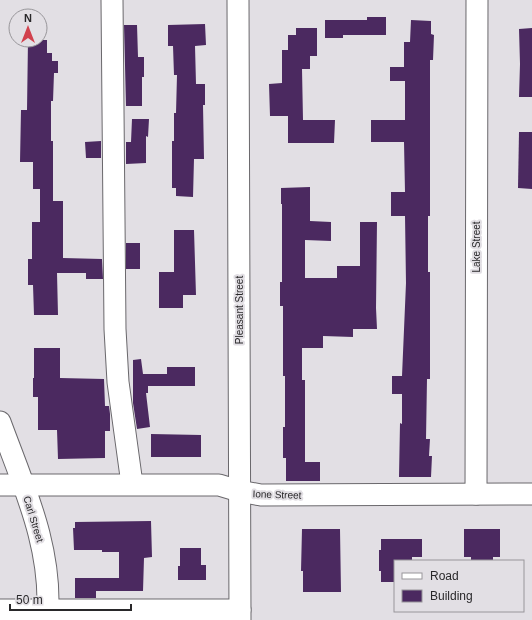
<svg xmlns="http://www.w3.org/2000/svg" width="532" height="620" viewBox="0 0 532 620" font-family="Arial,sans-serif">
<style>
.building{fill:#4b2960}
.lines{fill:none;stroke-linecap:round;stroke-linejoin:round}
.minor-casing{stroke:#6a686c;stroke-width:23}
.minor{stroke:#fff;stroke-width:21}
.labels{text-anchor:middle;stroke-width:4;stroke-linejoin:round;paint-order:stroke}
.street-label{font-size:10px;fill:#29282a;stroke:#e2dfe4}
</style>
<rect width="100%" height="100%" fill="#e2dfe4"/>
<g class="building">
<path d="M367 17H386V35H343V38H325V20H367Z"/>
<path d="M411 20 431 21V34L434 35 433 60H430V216H428V272H430V379H427L426 439H430L429 456H432L431 477H399L400 423 402 424V394H392V376H402L406 283 405 216H391V192H405L404 142H371V120H405V81H390V67H404V42H410Z"/>
<path d="M205 24 206 45 195 46 196 84H205V105H203L204 159H194L193 197 176 196V188H172V141H174V113H176L177 75H174L173 46H168V25Z"/>
<path d="M124 25H137L138 57H144V77H142V106H126Z"/>
<path d="M296 28H317V56H310V69H302L303 120H335L334 143H288V116H270L269 84 282 83V50H288V35H296Z"/>
<path d="M532 28V97H519L520 64 519 29Z"/>
<path d="M28 40H47V53H52V61H58V73H54L53 101H51V141H53V201H63V258L102 259 103 279H86V273H57L58 315H34L33 285H28V259H32V222H40V189H33V162H20L21 110H27Z"/>
<path d="M132 119H149L148 137 146 136V163L126 164V142H131Z"/>
<path d="M519 132H532V189L518 188Z"/>
<path d="M101 141V158H86L85 142Z"/>
<path d="M310 187V221L331 222V241L305 240V278H337V266H360V222H377L376 308 377 329H353V337L323 336V348H302V380H305V462H320V481H286V458H283V427H285V376H283V306H280V282H282V204H281V188Z"/>
<path d="M174 230H194L196 295H183V308H159V272H174Z"/>
<rect x="126" y="243" width="14" height="26"/>
<path d="M34 348H60V378L104 379 105 406H109L110 414V431H105V458L58 459 57 430H38V397H33V378H34Z"/>
<path d="M141 359 143 374H167V367H195V386H148V393H146L150 427 137 429 133 403V360Z"/>
<path d="M151 434 201 435V457H151Z"/>
<path d="M151 521 152 557 144 558 143 591H96V598H75V578H119V552H102V550H74L73 528H75V522Z"/>
<path d="M302 529H340L341 592H303V571H301Z"/>
<path d="M464 529H500V557H493V561H471V557H464Z"/>
<path d="M381 539H422V557H412V561H395V582H381V571H379V550H381Z"/>
<path d="M180 548H201V565H206V580H178V566H180Z"/>
</g>
<g class="lines">
<g class="minor-casing">
<g id="minor">
<path d="M112 0 115 329 118 382 132 484"/>
<path d="M238 0 240 620"/>
<path d="M0 422C23 485 54 550 47 620"/>
<path d="M0 485H219L239 491 261 495 532 494"/>
<path d="M476 494 477 0"/>
<path d="M0 610H240"/>
</g>
</g>
<use href="#minor" class="minor"/>
</g>
<g class="labels">
<g class="street-label">
<text transform="translate(476 247) rotate(-90)" y="4">Lake Street</text>
<text transform="translate(239 310) rotate(-90)" y="4">Pleasant Street</text>
<text transform="translate(277 494) rotate(2)" y="4">Ione Street</text>
<text transform="translate(34 519) rotate(73)" y="4">Carl Street</text>
</g>
</g>
<rect x="394" y="560" width="130" height="52" fill="#e2dfe4" stroke="#98969a"/>
<rect x="402" y="573" width="20" height="6" fill="#ffffff" stroke="#98969a"/>
<text x="430" y="580" font-size="12" fill="#29282a">Road</text>
<rect x="402" y="590" width="20" height="12" fill="#4b2960" stroke="#98969a"/>
<text x="430" y="600" font-size="12" fill="#29282a">Building</text>
<g transform="translate(28 28)"><circle r="19" fill="#e2dfe4" stroke="#98969a"/>
<path d="M0-3L7 15L0 10L-7 15Z" fill="#d1414d"/>
<text y="-6" font-size="11" font-weight="bold" text-anchor="middle" fill="#29282a">N</text>
</g>
<path d="M10 604v6h121v-6" fill="none" stroke="#29282a" stroke-width="2"/>
<text x="16" y="604" font-size="12" fill="#29282a" stroke="#e2dfe4" stroke-width="3" paint-order="stroke">50 m</text>
</svg>
